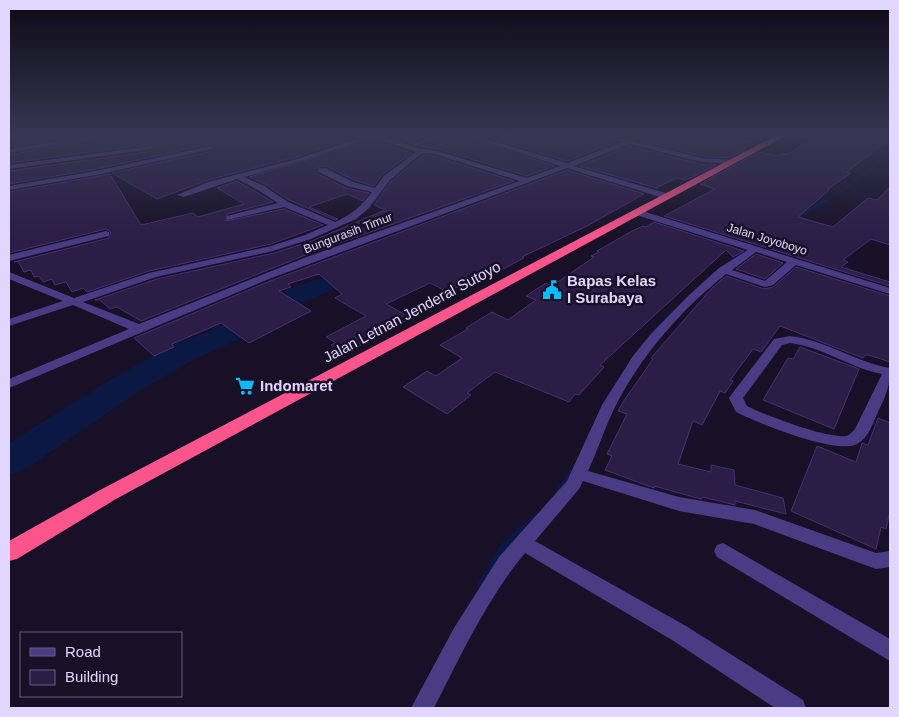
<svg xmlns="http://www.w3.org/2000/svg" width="899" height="717" viewBox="0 0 899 717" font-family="Arial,sans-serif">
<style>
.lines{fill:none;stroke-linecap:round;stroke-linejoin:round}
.stream-far4{stroke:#0c1844;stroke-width:2.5}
.stream-far3{stroke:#0c1844;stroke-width:4}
.stream-far2{stroke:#0c1844;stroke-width:5}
.stream-far1{stroke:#0c1844;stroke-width:6}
.stream{stroke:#0c1844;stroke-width:8}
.river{fill:#0c1844;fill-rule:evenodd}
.building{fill:#2c1d47;stroke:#472f73}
.minor{fill:#4a3c84;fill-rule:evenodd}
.highway{fill:#fb558b;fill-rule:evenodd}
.labels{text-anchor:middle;stroke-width:5;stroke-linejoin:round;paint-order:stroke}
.far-street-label{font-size:12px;fill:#e1d7fe;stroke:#171027}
.poi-label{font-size:15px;font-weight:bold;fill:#e1d7fe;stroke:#171027;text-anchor:start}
.street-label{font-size:15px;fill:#e1d7fe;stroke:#171027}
</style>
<rect width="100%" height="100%" fill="#171027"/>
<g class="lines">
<path class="stream-far4" d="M824 201 840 192 890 154"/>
<g class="stream-far3">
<path d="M793 220 827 200"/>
<path d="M727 264 758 241"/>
</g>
<path class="stream-far2" d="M652 334 672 313"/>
<g class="stream-far1">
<path d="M558 492 573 471"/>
<path d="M517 535 534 519"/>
</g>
<path class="stream" d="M481 586 504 547 519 533"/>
<g class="river">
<path d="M673 136H691L626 187 585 208 578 210 571 208 568 204 571 200 612 179Z"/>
<path d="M372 266 381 269 385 274 381 279 336 289 309 300 240 339 197 358 139 391 23 471 9 475V443L115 377 175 344 220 327 291 288 320 278Z"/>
</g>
</g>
<g class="building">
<path d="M9 136H78L9 147Z"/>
<path d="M109 136H137L142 141 150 136H193L219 143 245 136H358L296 157 208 180 157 199 112 173 212 151 213 145 210 144 96 169 9 184V171L153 151 155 149 154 145 151 144 9 163V155Z"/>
<path d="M387 136H428L410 143Z"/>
<path d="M446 136H465L554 166 527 176 438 149 420 146Z"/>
<path d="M484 136H601L616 142 567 161Z"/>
<path d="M647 136H726L753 142 743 149H746L729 158 701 156 640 140Z"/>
<path d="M818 136 838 140 844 136H890V139L847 172 851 173 828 189 829 190 798 217 833 227 868 198 877 200 890 187V245L871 239 843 260 848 262 841 267 890 282V286L664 216 715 189 700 184 759 152 778 156 782 153 788 154Z"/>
<path d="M373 140 412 153 383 174 374 186 354 180 326 166 318 167V174L346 188 369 193 363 201 347 194 309 207 338 219 335 220 289 200 265 184 249 177Z"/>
<path d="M629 146 701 164 716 165 686 180 677 178 656 188 580 166Z"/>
<path d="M423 155 434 156 514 181 303 256 141 321 117 307 110 309 100 300H95L157 279 274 253 312 241 385 210 374 205 391 181Z"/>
<path d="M567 170 644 194 587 226 522 257 524 258 486 278 483 277 472 283 469 281 448 292 430 283 386 304 411 318 344 354 331 345 336 343 326 337 366 316 335 298 342 294 319 274 288 284 291 287 279 291 311 311 249 343 221 323 172 344 174 347 154 356 134 338 270 281Z"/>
<path d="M110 174 141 225 193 213 198 217 244 204 217 188 237 181 273 202 227 214 226 221 284 209 323 225 271 244 149 271 87 292 83 288 72 292 66 282 55 285 52 279 43 282 39 276 34 277 31 270 24 272 18 261 14 262 109 238 111 232 106 229 9 253V192Z"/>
<path d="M654 222 744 251 733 257 726 250 600 365 604 367 579 395 575 394 569 402 495 372 467 393 471 395 447 414 403 387 427 371 436 376 462 358 440 345 468 329 466 328 492 312 508 320 536 300 526 296 546 283 552 286 594 257 591 256 599 252 597 251 632 231 643 226 646 227Z"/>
<path d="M756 254 783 263 765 279 736 269Z"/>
<path d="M796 267 890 296V362L869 355H865L863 358 780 326 761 352 753 349 730 380 733 381 725 393 720 391 702 425 693 421 678 464 711 472V465L734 470 735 485 783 498 786 514 735 501V505L703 497 701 499 654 486V488L605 470 612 456 607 454 627 414 618 411 623 402 653 359 651 358 711 289 726 276 764 289 773 287Z"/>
<path d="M800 347 859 369 834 429 763 400 788 358 793 359Z"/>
<path d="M878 418 890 423V511L886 529 881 527 876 549 791 511 817 446 856 462 862 443 868 445Z"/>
</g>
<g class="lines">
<g class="minor">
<path d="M91 136H107L9 153V149Z"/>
<path d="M139 136H148L142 139Z"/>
<path d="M365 136H380L422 149 437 151 527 178 560 166 467 136H477L567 163 622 142 603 136C611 136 621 140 628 139 634 139 638 136 645 136L634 141 701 158 731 160 734 162 731 164 701 162 629 144 574 166 669 194V198H663L567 168 269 279 9 388V379L129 329 73 305 9 326V319L63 301 9 279V272L74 298 149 273 271 246 305 235 328 225 284 207 227 220V216L278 203 258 190 237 179 184 197 177 195 208 182 297 159ZM373 138 416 152 384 176 375 188 353 182 325 168H319V172L347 186 372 192C362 206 351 215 335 222L288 202 264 186 244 177 301 161ZM422 153 434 154 520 181 304 258 139 324 83 302 156 277 273 251 311 239 356 219 369 208 390 180Z"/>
<path d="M434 136H444L415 146 412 144Z"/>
<path d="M151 146 153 147V149L9 169V165Z"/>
<path d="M210 146 212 147V149L96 175 9 190V186L96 171Z"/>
<path d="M633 210H639L890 288V294L796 265 773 285 765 287 726 274C681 310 642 354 615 407 605 427 598 450 588 471L679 497 755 510 876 553 890 551V567L876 569 754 524 679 511 583 481 579 489 535 541 686 626 803 700 806 708H775L672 640 525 553C488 597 460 657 434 708H411L454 628 499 557 567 481 602 405 633 356 650 335 687 297 719 268 748 250 633 214ZM756 252 787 262 765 281 732 270Z"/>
<path d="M106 231 109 232V236L9 261V255Z"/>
<path d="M790 336C826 340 855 362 890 368 890 387 886 395 878 412 873 422 869 438 857 444 836 455 758 423 736 412L729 398 731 395 774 339ZM790 343C823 347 850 368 882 374L855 429C852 432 850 435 846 436 828 439 764 415 747 406L743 398 782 345Z"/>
<path d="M723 543 890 639V661L717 557 714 551 717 545Z"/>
</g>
<path class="highway" d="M775 136H785L116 499 17 559 9 561V541L102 489Z"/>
</g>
<linearGradient id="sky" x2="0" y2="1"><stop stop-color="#0d0915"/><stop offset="0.57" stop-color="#363752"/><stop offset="1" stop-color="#363752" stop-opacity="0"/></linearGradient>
<rect width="899" height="237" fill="url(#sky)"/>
<defs>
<g id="civic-bare" transform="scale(1.5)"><path d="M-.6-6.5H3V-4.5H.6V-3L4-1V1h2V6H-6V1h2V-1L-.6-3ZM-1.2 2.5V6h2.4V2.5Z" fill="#08bcf9" stroke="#171027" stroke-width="2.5" paint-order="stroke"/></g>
<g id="supermarket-bare" transform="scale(1.5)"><path d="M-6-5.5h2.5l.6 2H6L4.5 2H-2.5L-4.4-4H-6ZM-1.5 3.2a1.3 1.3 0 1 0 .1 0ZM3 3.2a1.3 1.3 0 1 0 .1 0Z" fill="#08bcf9" stroke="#171027" stroke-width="2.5" paint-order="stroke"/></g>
</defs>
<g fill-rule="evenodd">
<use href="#civic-bare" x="552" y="290"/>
<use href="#supermarket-bare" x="245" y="386"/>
</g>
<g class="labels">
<g class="far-street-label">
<text transform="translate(348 233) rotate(-21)" y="4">Bungurasih Timur</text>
<text transform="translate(767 239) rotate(17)" y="4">Jalan Joyoboyo</text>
</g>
<g class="poi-label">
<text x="567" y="286">Bapas Kelas<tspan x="567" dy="17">I Surabaya</tspan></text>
<text x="260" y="391">Indomaret</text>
</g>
<g class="street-label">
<text transform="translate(412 312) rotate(-28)" y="5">Jalan Letnan Jenderal Sutoyo</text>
</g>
</g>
<rect width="899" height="717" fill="none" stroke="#e1d7fe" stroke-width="20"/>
<rect x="20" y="632" width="162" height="65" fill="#171027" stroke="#68607d"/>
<rect x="30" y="648" width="25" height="8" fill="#4a3c84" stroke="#68607d"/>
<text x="65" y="657" font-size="15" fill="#e1d7fe">Road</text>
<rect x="30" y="670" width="25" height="15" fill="#2c1d47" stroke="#68607d"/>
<text x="65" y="682" font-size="15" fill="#e1d7fe">Building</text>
</svg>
